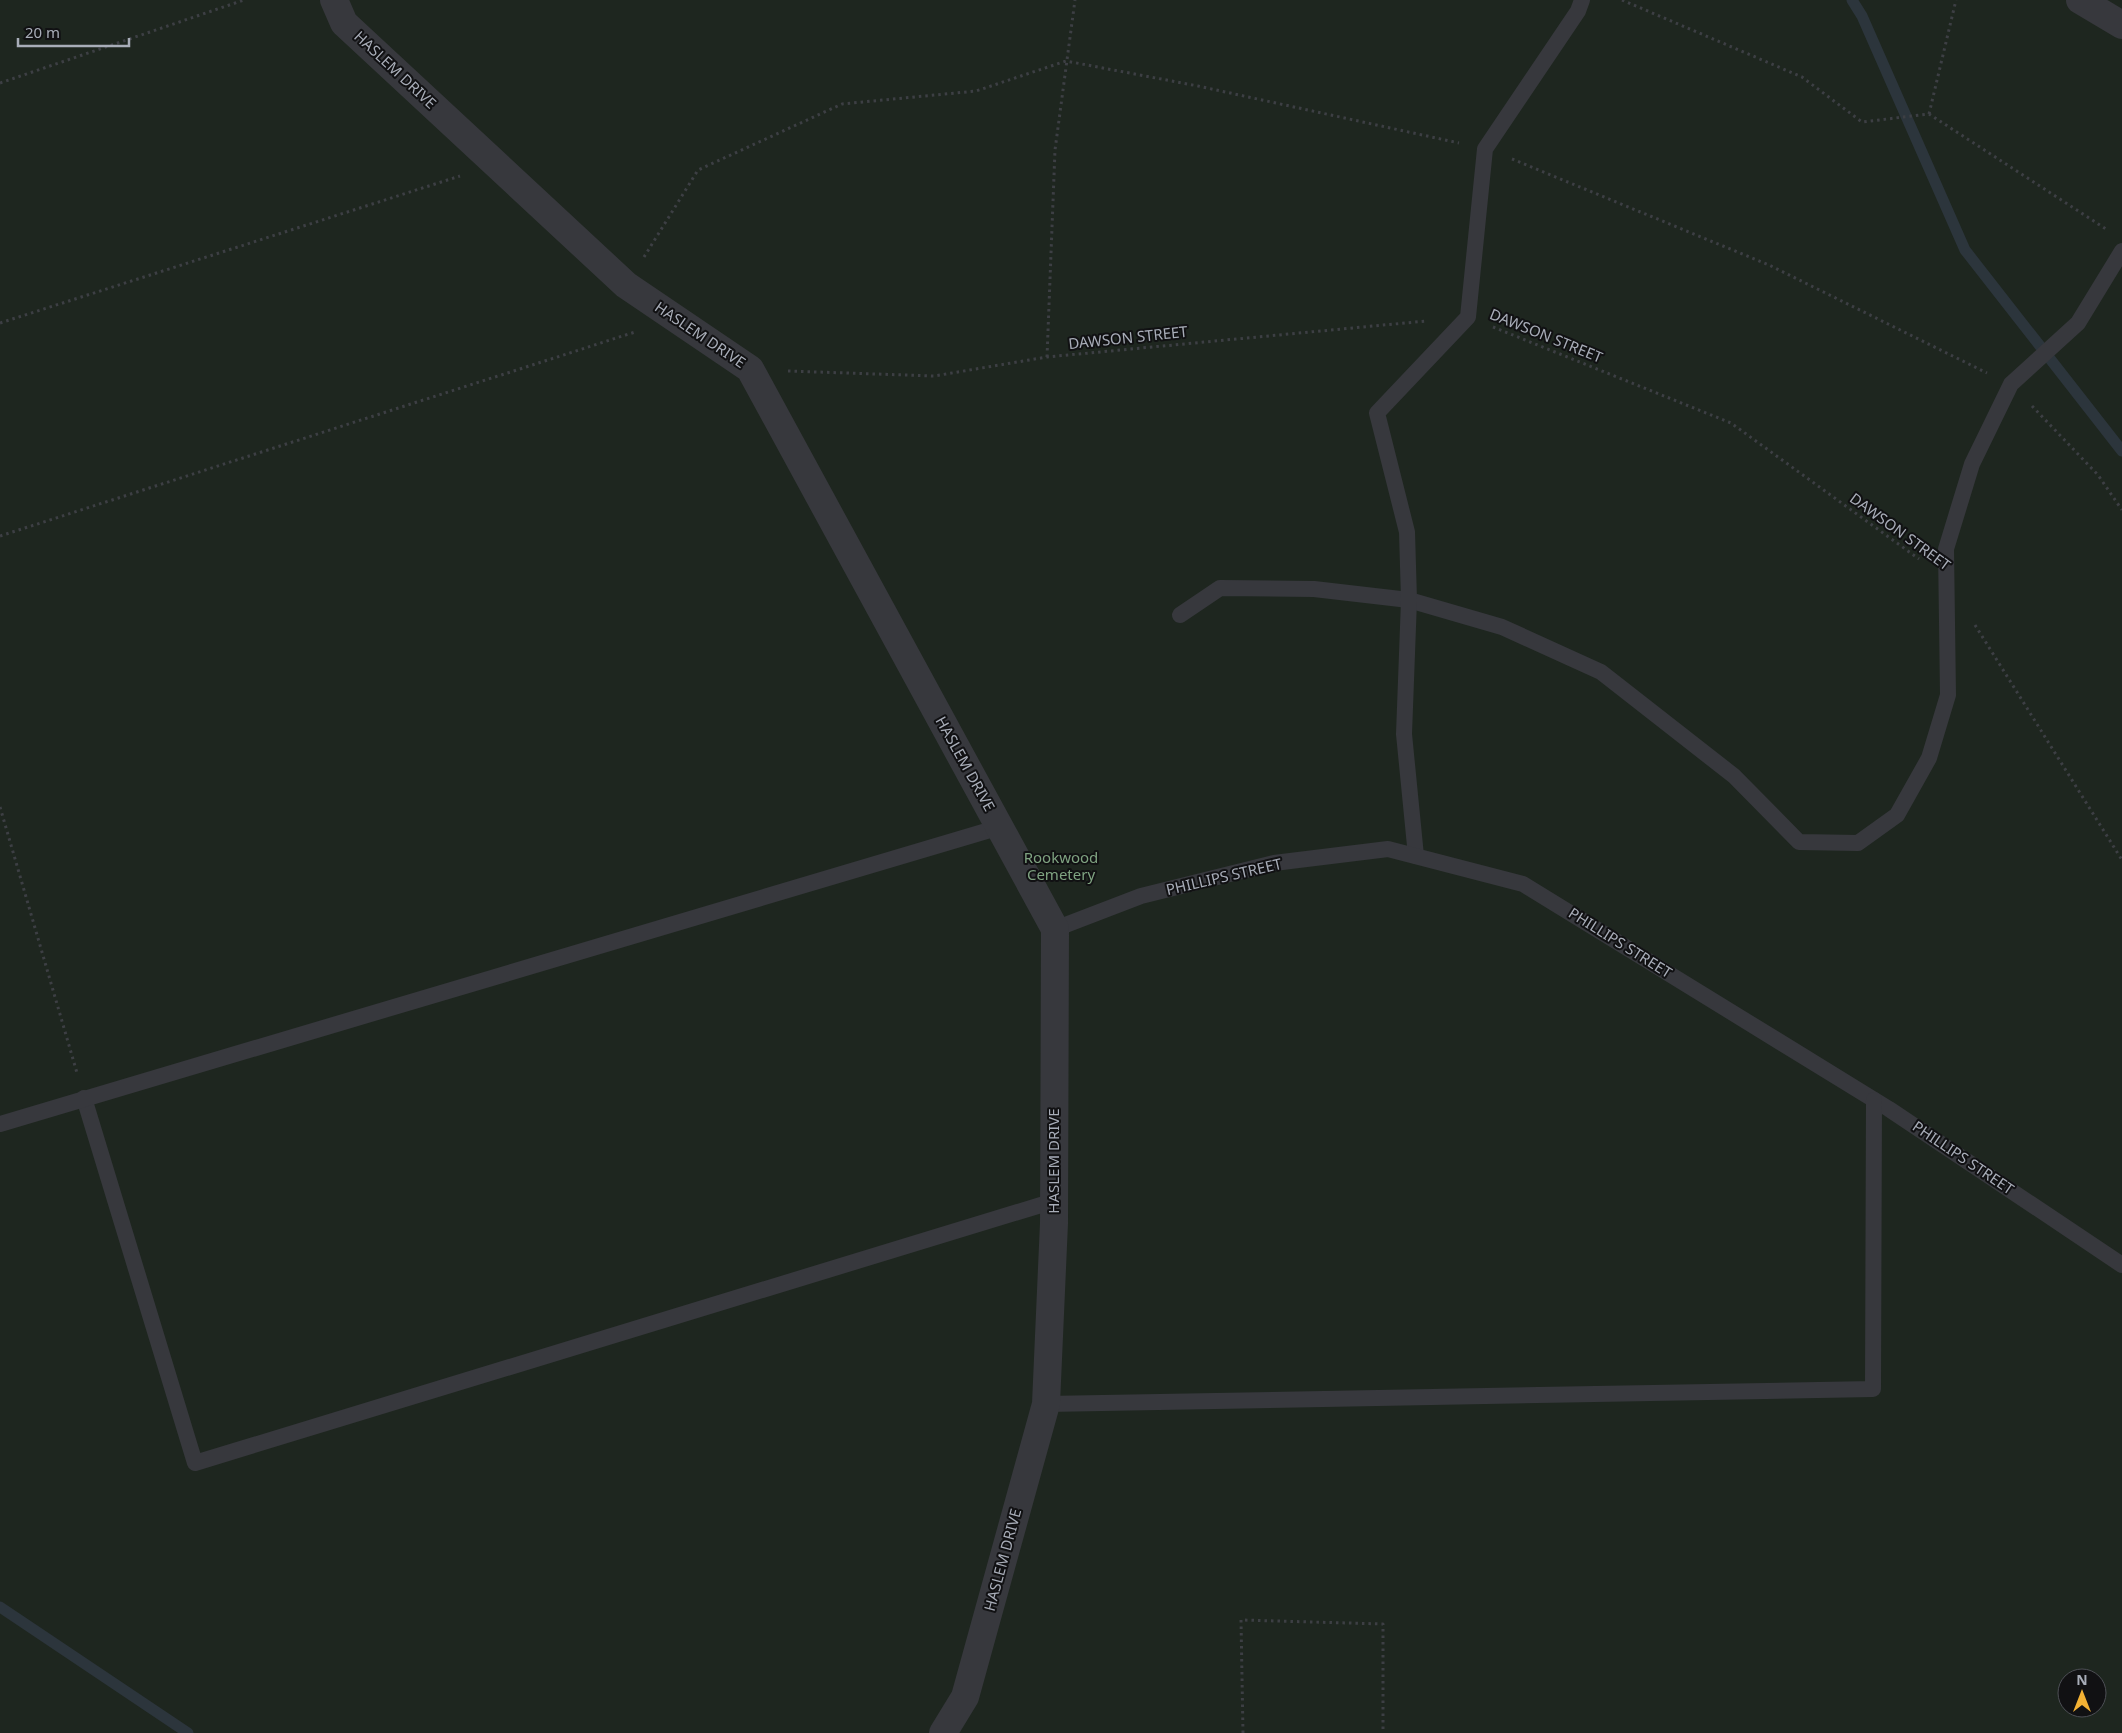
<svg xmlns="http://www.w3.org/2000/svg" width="2122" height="1733" viewBox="0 0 2122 1733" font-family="'Noto Sans',sans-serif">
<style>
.green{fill:#1e261f;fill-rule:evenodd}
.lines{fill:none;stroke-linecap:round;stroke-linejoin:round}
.stream{stroke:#2c353c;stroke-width:11}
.path{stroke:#3d3f44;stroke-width:3;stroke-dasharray:2.5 4;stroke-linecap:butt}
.service{stroke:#37383d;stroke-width:16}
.minor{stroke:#37383d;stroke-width:28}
.labels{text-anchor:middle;stroke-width:4;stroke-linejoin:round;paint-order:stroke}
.street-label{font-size:15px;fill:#a8adb8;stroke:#111113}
.park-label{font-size:15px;fill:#7fa381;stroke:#111113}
</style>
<rect width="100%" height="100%" fill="#161618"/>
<path class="green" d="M0 0H2122V1733H0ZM2067 1678H2097V1708H2067Z"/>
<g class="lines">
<g class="stream">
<path d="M1852 0 1862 16 1965 250 2122 451"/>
<path d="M0 1607 188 1733"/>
</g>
<g class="path">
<path d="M1622 0 1802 77 1862 122 1929 114 2106 229"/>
<path d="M0 83 244 0"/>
<path d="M1929 114 1956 0"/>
<path d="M1512 159 1769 265 1987 373"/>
<path d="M644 257 698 170 842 104 976 91 1066 61 1198 86 1459 143"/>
<path d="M0 323 460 176"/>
<path d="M1493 327 1731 423 1919 559"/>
<path d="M1047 357 1055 150 1075 0"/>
<path d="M788 371 934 376 1047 357 1426 321"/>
<path d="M2032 406 2098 475 2122 510"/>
<path d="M0 536 635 332"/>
<path d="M1975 625 2122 860"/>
<path d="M0 807 77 1073"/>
<path d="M1243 1733 1241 1620 1383 1624V1733"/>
</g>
<g class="service">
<path d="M1180 615 1220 588 1314 589 1409 600 1502 627 1601 672 1734 776 1799 842 1858 843 1897 815 1929 758 1948 695 1946 549 1972 464 2011 384 2078 323 2122 251"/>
<path d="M1416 856 1404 734 1409 600 1407 532 1377 413 1468 317 1485 149 1578 11 1582 0"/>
<path d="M1055 929 1141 896 1274 863 1388 849 1523 884 1889 1109 2122 1265"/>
<path d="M84 1098 195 1463 1054 1201"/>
<path d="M0 1124 1000 827"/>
<path d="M1046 1404 1873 1389 1874 1100"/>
</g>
<g class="minor">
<path d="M334 0 344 23 626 285 750 369 1055 929 1054 1223 1046 1404 965 1697 943 1733"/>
<path d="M2080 0 2122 25"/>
</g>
</g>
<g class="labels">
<g class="street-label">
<text transform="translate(395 70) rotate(43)" y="5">HASLEM DRIVE</text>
<text transform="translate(700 335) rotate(34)" y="5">HASLEM DRIVE</text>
<text transform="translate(1546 336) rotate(22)" y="5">DAWSON STREET</text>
<text transform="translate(1128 338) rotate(-6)" y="5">DAWSON STREET</text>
<text transform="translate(1900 532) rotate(36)" y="5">DAWSON STREET</text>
<text transform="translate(965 764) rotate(61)" y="5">HASLEM DRIVE</text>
<text transform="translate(1224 877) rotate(-13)" y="5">PHILLIPS STREET</text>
<text transform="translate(1620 943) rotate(32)" y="5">PHILLIPS STREET</text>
<text transform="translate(1963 1158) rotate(34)" y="5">PHILLIPS STREET</text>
<text transform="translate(1054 1161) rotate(-90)" y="5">HASLEM DRIVE</text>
<text transform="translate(1003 1560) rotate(-75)" y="5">HASLEM DRIVE</text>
</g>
<g class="park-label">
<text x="1061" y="863">Rookwood<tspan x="1061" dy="17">Cemetery</tspan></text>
</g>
</g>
<g transform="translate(2082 1693)"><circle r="24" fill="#111113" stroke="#4d4f55"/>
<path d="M0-4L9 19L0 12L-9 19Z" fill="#f2b134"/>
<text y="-8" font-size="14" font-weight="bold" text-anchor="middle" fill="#a8adb8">N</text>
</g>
<path d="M18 38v8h111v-8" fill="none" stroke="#a8adb8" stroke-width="2.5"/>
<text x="25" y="38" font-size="15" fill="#a8adb8" stroke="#111113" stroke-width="4" paint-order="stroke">20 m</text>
</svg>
